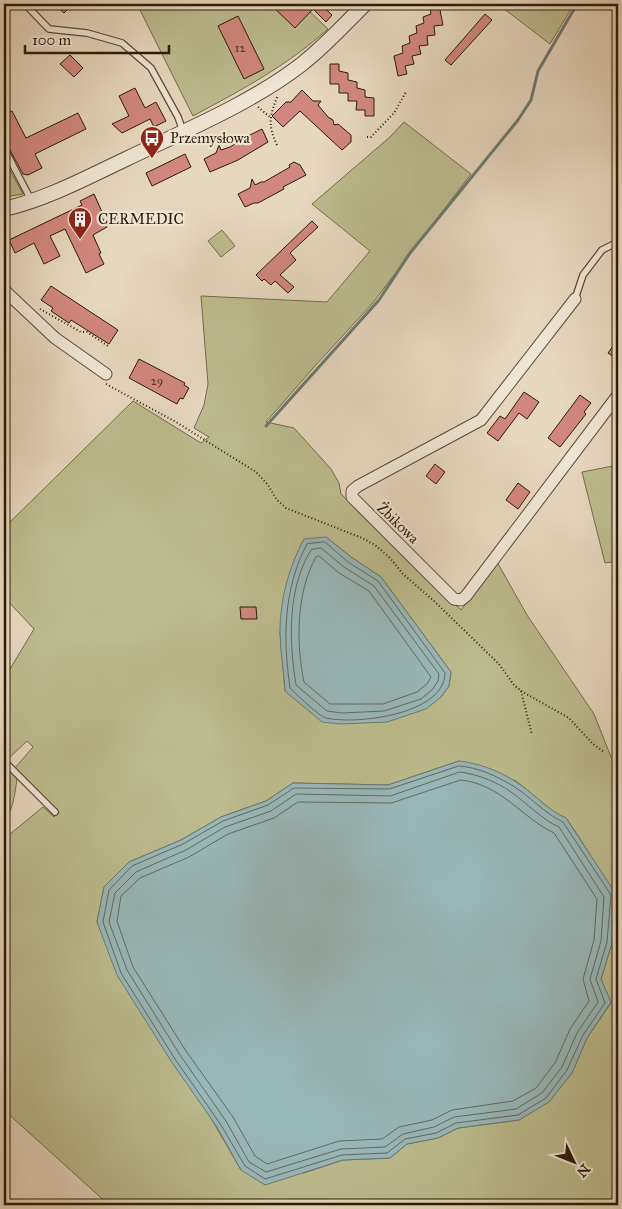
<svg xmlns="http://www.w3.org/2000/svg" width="622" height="1209" viewBox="0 0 622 1209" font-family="'IM FELL Great Primer',serif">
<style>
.green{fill:#bcbc8e;stroke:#746c4a;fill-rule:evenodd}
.water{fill:#98b8ba;stroke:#6c7a72}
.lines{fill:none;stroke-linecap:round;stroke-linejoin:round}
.shore{stroke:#626a60;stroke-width:1}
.stream{stroke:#6c7a72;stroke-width:3}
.building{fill:#d1877d;stroke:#2b1c07}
.service-casing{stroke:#5a4b35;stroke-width:8}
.minor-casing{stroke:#5a4b35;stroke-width:13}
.tertiary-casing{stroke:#5a4b35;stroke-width:16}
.path{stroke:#2b1c07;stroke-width:2;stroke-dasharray:1 2.5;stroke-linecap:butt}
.service{stroke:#efe5d5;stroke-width:5.5}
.minor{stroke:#efe5d5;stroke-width:11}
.tertiary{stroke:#efe5d5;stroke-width:14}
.labels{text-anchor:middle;stroke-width:4.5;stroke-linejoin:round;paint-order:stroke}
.number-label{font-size:12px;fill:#543724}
.poi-label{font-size:15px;fill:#2b1c07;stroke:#efe5d5;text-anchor:start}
.street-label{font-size:15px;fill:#2b1c07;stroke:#efe5d5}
</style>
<rect width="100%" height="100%" fill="#e7d7bf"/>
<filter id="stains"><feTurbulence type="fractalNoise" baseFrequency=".004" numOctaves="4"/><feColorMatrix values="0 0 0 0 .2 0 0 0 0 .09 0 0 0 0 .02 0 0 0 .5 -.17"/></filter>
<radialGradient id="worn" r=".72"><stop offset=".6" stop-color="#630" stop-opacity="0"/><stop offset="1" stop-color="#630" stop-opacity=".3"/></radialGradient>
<g class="green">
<path d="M137 4H302L328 29C285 67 243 89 193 116Z"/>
<path d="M506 4H574L550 44 503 8Z"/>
<path d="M404 122 471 174 372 304 315 366 266 422 294 428 331 469 339 483 341 494 461 610 497 562 527 615 594 714 611 757 618 764V1205H109L4 1110V839L43 807 54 817 59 812 15 768 33 747 27 741 7 760 4 756V679L34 629 4 597V528L133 401 201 443 209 437 194 428 204 405 208 384 201 296 327 302 370 251 312 204 390 137ZM326 537 351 557 381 577 451 672 449 686 441 697 285 691 280 632ZM459 761 516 781 556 814 566 818 579 837 588 852 612 943 601 979 611 1003 587 1038 572 1073 519 1120 458 1128 438 1138 407 1144 390 1158 343 1160 304 1173 241 1170 97 922 104 887 129 862 181 840 221 817 266 801 293 783 388 785Z"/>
<path d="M4 159 23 194 4 197Z"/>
<path d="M222 230 235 246 221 257 208 241Z"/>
<path d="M618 465V561L605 563 582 472Z"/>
<path d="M4 766 17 779C15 793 13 811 4 821Z"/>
</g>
<g class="water">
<path d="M326 537 351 557 381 577 451 672 449 686 441 697 426 709 387 722 341 724 322 722 285 691C284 671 280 652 280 632 280 599 289 567 304 539Z"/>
<path d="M459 761C478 763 500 771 516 782 534 793 547 810 566 818L616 894 612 943 601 979 611 1002 587 1038 572 1073 549 1102 519 1120 458 1128 438 1138 407 1144 390 1158 343 1160 265 1185 241 1170 217 1127 171 1061 117 975 97 922 104 887 129 862 181 840 221 817 266 801 293 783 388 785Z"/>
</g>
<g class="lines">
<g class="shore">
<path d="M325 542 348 562 378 581 445 673C445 714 357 725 326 718 319 716 297 695 290 688 283 640 283 589 307 544Z"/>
<path d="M321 548 344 567 374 586 439 674 438 681 433 689 421 699 384 711 342 713 327 711 296 685C289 641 287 589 311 550Z"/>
<path d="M319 556 339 573 369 591 431 677 427 684 417 692 383 704H330L304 682C296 644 296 592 316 557Z"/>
<path d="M459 766C477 767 497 776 513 786 531 797 544 813 563 822L611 895 607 942 596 979 605 1003 583 1035 567 1070 546 1098 518 1115 456 1123 436 1133 405 1139 387 1153 342 1155 265 1179 245 1166 221 1125 175 1059 121 973 103 922 109 890 132 866 183 844 223 821 268 805 294 788 389 789Z"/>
<path d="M460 772C477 774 497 782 511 792 527 803 541 819 559 827L604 897 601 941 590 979 598 1002 577 1033 562 1067 542 1093 516 1109 454 1117 434 1127 403 1134 385 1147 341 1149 266 1172 249 1162 226 1121 180 1055 127 970 109 922 115 893 136 872 186 850 225 827 271 811 296 794 390 796Z"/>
<path d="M461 780C501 784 522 818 554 833L597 899 594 940 583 979 589 1001 570 1029 555 1063 536 1088 513 1101 452 1110 432 1120 399 1127 382 1139 339 1141 267 1164 255 1156 233 1117 186 1051 133 967 117 921 121 896 140 878 189 857 228 834 274 818 298 802 391 803Z"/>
</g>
<path class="stream" d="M266 426 379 300 410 253 518 120 531 100 538 71 577 4"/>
</g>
<g class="building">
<path d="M54 4H73L64 13Z"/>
<path d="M270 4H320L332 15 326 22 313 9 295 28Z"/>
<path d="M439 5 443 25 434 26 435 35 427 36 428 45 419 46 421 54 412 56 414 64 405 66 407 74 398 76 394 56 403 53 402 46 410 43 409 36 417 33 416 26 424 23 423 17 431 14 430 7Z"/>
<path d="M485 14 492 20 451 65 445 60Z"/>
<path d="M238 16 264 69 244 79 218 26Z"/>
<path d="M70 55 83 68 74 77 60 64Z"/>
<path d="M330 64H339V71L348 73V80L357 82V88L365 90V97L374 98V116H365V110H356L357 101H348V93H339V84H330Z"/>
<path d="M135 88 145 108 156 102 166 121 154 127 150 119 122 133 112 124 129 116 119 96Z"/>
<path d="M302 90 313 101H321L318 105 328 117 333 120 334 125 338 124 351 135V142L342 150 300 111 283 127 272 116 286 102H291Z"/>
<path d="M12 111 26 138 78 113 86 129 35 154 42 168 28 175 23 174 4 139V115Z"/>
<path d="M262 129 268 142 238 160 210 172 204 159 216 153 219 145 221 150 230 147 241 140 244 141 246 137Z"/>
<path d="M185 154 191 167 152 186 146 173Z"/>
<path d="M294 162 300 165 306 175 283 187 284 189 258 203H254L245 207 238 194 250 188 252 179 255 185 261 182H264L290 167 289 165Z"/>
<path d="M94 194 102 212 100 213 107 227 93 235 101 253 99 254 104 264 86 273 65 229 50 236 60 256 44 264 34 243 15 253 9 240 82 205 80 201Z"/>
<path d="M312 221 318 227 290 253 296 260 280 275 294 287 288 293 275 281 271 285 264 279 262 281 256 275Z"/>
<path d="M51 286 118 330 109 344 71 320 69 323 51 311 53 308 41 300Z"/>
<path d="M618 339V360L608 353Z"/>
<path d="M139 359 185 383 184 385 189 388 183 399 180 398 177 404 129 378Z"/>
<path d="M524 392 539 402 527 419 519 413 498 441 487 433 500 416 505 419Z"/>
<path d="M580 395 591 403 584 412 586 414 560 447 548 438Z"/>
<path d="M435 464 445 472 436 484 426 476Z"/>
<path d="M518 483 530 492 518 509 506 500Z"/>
<path d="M240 607H256L257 619H241Z"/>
</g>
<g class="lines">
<g class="service-casing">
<g id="service">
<path d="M25 4 49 29 87 33 122 43 151 68 178 117 183 131"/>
<path d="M4 148 31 200"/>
<path d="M575 299 583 275 602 250 618 242"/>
<path d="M4 761 55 812"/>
</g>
</g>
<g class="minor-casing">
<g id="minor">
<path d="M4 290 55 338 106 374"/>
<path d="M575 299 481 420 358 486 352 491V497L454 599 461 600 466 596 618 395"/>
</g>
</g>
<g class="tertiary-casing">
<path id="tertiary" d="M4 209C47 199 86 178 126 159 184 131 252 103 302 64 325 46 345 24 365 4"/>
</g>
<g class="path">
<path d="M258 107 270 117"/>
<path d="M367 137H371L394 113 406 92"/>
<path d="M277 145C267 124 270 115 278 95"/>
<path d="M40 309 81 332H87L108 346"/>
<path d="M106 384 176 422 256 472 268 485 277 500 286 508 362 538 375 545 390 558 403 574 434 601 499 664 514 685 521 691 569 718 593 744 604 752"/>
<path d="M521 691 532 735"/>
</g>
<use href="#service" class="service"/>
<use href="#minor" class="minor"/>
<use href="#tertiary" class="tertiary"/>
</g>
<defs>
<g id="bus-pin" transform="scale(1.25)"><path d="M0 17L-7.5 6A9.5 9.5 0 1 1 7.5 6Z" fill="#8f2418" stroke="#efe5d5"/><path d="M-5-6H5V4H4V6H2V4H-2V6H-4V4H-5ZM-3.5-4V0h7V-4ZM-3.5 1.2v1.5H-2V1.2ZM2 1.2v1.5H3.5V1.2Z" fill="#fff"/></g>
<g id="building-pin" transform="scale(1.25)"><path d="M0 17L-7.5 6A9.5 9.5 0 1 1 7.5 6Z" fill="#8f2418" stroke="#efe5d5"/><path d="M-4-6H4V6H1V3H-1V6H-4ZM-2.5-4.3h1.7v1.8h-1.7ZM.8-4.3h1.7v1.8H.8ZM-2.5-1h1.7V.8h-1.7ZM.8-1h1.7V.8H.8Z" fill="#fff"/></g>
</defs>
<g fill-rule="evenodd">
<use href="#bus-pin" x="152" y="138"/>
<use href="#building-pin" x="80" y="219"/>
</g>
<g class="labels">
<g class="number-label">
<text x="240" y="52">12</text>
<text x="157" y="385">29</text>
</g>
<g class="poi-label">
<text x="170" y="143">Przemysłowa</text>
<text x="98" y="224">CERMEDIC</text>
</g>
<g class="street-label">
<text transform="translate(398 523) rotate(44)" y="5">Żbikowa</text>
</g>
</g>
<rect width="622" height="1209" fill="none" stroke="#e7d7bf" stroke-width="20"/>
<rect x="5" y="5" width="612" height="1199" fill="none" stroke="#2b1c07" stroke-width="2.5"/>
<rect x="10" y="10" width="602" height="1189" fill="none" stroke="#2b1c07"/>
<g transform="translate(574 1162) rotate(133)" stroke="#efe5d5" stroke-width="4" paint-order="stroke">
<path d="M0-4L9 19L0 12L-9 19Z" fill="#2b1c07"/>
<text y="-8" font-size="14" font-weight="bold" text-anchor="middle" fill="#2b1c07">N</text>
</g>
<path d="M25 45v8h144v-8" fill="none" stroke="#2b1c07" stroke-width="2.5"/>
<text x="32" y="45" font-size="15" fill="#2b1c07" stroke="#efe5d5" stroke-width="4" paint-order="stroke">100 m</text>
<rect width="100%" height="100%" filter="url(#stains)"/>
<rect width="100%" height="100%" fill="url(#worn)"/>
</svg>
